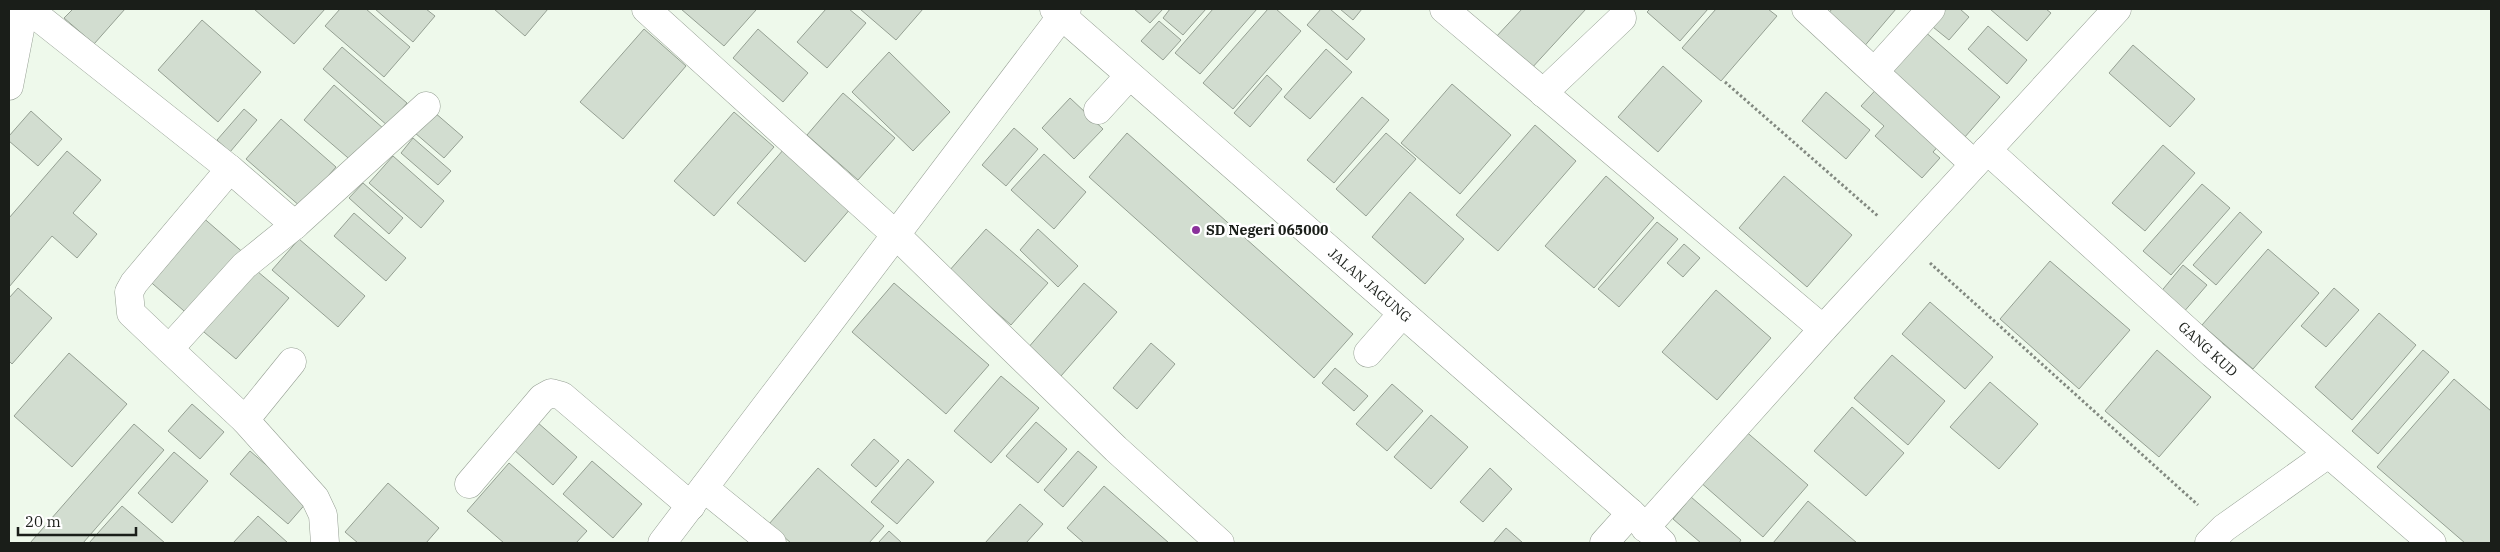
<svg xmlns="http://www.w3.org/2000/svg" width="2500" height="552" viewBox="0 0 2500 552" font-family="'IBM Plex Serif',serif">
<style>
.building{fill:#d2ddd0;stroke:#95a093}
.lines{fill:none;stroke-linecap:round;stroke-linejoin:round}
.minor-casing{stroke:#959f93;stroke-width:29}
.path{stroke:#828980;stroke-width:3;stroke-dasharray:2.5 2.5;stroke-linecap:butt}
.minor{stroke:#fff;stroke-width:28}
.poi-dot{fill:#8a309b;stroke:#fff;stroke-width:2}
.labels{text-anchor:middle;stroke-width:5;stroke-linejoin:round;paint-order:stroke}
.poi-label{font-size:14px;font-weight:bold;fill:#1a1e19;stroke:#fff;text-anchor:start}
.street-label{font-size:14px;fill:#1a1e19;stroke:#fff}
</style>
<rect width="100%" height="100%" fill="#eef9eb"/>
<g class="building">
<path d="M73 9H125L94 44 64 18Z"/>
<path d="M254 9H325L294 44Z"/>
<path d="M340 9H366L410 47 384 77 325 26Z"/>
<path d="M375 9H426L435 16 413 42Z"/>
<path d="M494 9H548L525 36Z"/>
<path d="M681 9H755L756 10 724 46Z"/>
<path d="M826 9H849L866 23 827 68 797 42Z"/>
<path d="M860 9H923L896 40Z"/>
<path d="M1134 9H1163L1150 23Z"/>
<path d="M1170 9H1206L1183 35 1163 18Z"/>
<path d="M1213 9H1257L1200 74 1175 53Z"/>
<path d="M1268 9H1276L1301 31 1233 109 1203 83Z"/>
<path d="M1321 9H1330L1365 39 1347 60 1307 25Z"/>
<path d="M1340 9H1362L1353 20Z"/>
<path d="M1522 9H1586L1530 70 1495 38Z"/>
<path d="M1650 9H1708L1680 41 1647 12Z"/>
<path d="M1716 9H1768L1777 16 1721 81 1682 48Z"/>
<path d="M1832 9H1896L1862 49 1825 17Z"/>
<path d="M1941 9H1960L1969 17 1949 40 1928 23Z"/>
<path d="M1990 9H2046L2051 13 2027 41Z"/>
<path d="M202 20 261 72 218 122 158 70Z"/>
<path d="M1159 21 1181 40 1163 60 1141 41Z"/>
<path d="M1988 26 2027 60 2007 84 1968 49Z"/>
<path d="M644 29 686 66 623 139 580 102Z"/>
<path d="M758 29 808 73 783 102 733 58Z"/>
<path d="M1923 30 2000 97 1964 138 1887 71Z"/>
<path d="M2133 45 2195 99 2170 127 2109 73Z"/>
<path d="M342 47 407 103 388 126 323 69Z"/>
<path d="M1326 49 1352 72 1310 119 1284 97Z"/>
<path d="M889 52 950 112 913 151 852 92Z"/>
<path d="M1663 66 1702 101 1658 152 1618 117Z"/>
<path d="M1267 75 1282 89 1250 127 1234 113Z"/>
<path d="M1452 84 1511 135 1460 194 1401 143Z"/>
<path d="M1881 84 1944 140 1933 152 1940 158 1922 178 1875 136 1884 126 1861 106Z"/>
<path d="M334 85 384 129 354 163 304 120Z"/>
<path d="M1826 92 1870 130 1846 159 1802 121Z"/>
<path d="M843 93 895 138 858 180 807 135Z"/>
<path d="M1362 97 1389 120 1334 183 1307 160Z"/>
<path d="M1070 98 1103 129 1074 159 1042 128Z"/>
<path d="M244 109 257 120 230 152 217 140Z"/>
<path d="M31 111 62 139 38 166 9 141V136Z"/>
<path d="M434 112 463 137 444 158 415 133Z"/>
<path d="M734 112 774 147 714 216 674 181Z"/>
<path d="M281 119 336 167 301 207 246 159Z"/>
<path d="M1535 125 1576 161 1498 251 1456 215Z"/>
<path d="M1014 128 1038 149 1006 186 982 165Z"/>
<path d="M1127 133 1353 334 1314 378 1089 177Z"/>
<path d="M1386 133 1416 159 1366 216 1336 189Z"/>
<path d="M413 138 451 171 438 185 401 153Z"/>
<path d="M2163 145 2195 173 2145 231 2112 203Z"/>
<path d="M784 149 851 208 805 262 737 203Z"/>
<path d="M67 151 101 180 73 213 97 234 77 258 52 236 9 287V218Z"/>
<path d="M1044 154 1086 192 1054 229 1011 190Z"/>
<path d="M393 156 444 201 421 228 369 183Z"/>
<path d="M1606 176 1654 218 1594 288 1545 246Z"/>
<path d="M1784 176 1852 235 1807 287 1739 228Z"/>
<path d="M363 183 403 218 389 234 349 198Z"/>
<path d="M2202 184 2230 208 2171 275 2143 251Z"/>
<path d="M1410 192 1464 239 1425 284 1372 237Z"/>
<path d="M2240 212 2262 232 2216 285 2193 265Z"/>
<path d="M354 213 406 258 386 281 334 236Z"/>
<path d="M200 215 246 255 191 317 146 278Z"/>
<path d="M1657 222 1678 239 1619 307 1598 289Z"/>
<path d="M986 229 1048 283 1011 325 949 271Z"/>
<path d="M1038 229 1078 266 1058 287 1020 250Z"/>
<path d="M299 239 365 296 338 327 272 270Z"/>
<path d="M1684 244 1700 258 1683 277 1667 263Z"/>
<path d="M2268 249 2319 293 2253 369 2202 325Z"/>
<path d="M2050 261 2130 330 2079 389 2000 319Z"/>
<path d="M2183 265 2207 285 2182 314 2159 294Z"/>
<path d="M251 266 289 298 236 359 198 327Z"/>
<path d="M894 283 989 365 946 414 852 332Z"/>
<path d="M1084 283 1117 312 1054 384 1021 356Z"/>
<path d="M18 288 52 318 12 364 9 361V298Z"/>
<path d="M2334 288 2359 310 2326 347 2301 326Z"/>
<path d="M1716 290 1771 338 1717 400 1662 352Z"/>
<path d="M1930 302 1993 357 1965 389 1902 334Z"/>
<path d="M2379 313 2416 345 2352 420 2315 387Z"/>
<path d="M1151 343 1175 364 1137 409 1113 388Z"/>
<path d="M2157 350 2211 397 2159 457 2105 411Z"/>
<path d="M2423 350 2449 372 2378 454 2352 431Z"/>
<path d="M69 353 127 404 72 467 14 416Z"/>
<path d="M1892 355 1945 401 1908 445 1854 398Z"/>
<path d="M1335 368 1368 396 1354 411 1322 383Z"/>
<path d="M1001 376 1039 408 991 463 954 431Z"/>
<path d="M2454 379 2491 411V543H2465L2377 467Z"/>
<path d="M1990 382 2038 424 1999 469 1950 427Z"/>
<path d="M1392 384 1423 411 1387 451 1356 424Z"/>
<path d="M192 404 224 432 200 459 168 431Z"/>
<path d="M1852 407 1904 453 1866 496 1814 451Z"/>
<path d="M1431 415 1468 447 1431 489 1394 457Z"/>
<path d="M537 422 577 457 553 485 513 449Z"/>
<path d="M1036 422 1067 449 1038 483 1006 456Z"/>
<path d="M134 424 164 450 83 543H30Z"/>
<path d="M1743 429 1808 485 1763 537 1699 481Z"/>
<path d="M874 439 899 461 876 487 851 465Z"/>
<path d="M250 451 308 501 288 524 230 474Z"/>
<path d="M1078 451 1097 467 1063 507 1044 490Z"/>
<path d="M174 452 208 481 172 523 138 493Z"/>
<path d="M908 459 934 482 897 524 871 502Z"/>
<path d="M592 461 642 504 613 538 563 494Z"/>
<path d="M509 463 587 531 576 543H504L467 511Z"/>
<path d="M818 468 884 526 869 543H791L769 524Z"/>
<path d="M1490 468 1512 489 1483 522 1460 502Z"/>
<path d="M388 483 439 528 426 543H358L345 532Z"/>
<path d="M1104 486 1169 543H1084L1067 528Z"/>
<path d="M1691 497 1741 540 1739 543H1701L1673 519Z"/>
<path d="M1808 501 1857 543H1773Z"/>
<path d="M1020 504 1043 524 1026 543H985Z"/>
<path d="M122 506 165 543H89Z"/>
<path d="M258 516 288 543H233Z"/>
<path d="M1506 528 1523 543H1493Z"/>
<path d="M889 531 902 543H878Z"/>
</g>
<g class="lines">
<g class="minor-casing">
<g id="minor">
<path d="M28 9 230 169 295 225"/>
<path d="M646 9 896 235 1116 449 1220 543"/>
<path d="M1054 9 1631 513 1662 543"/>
<path d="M1444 9 1823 329"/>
<path d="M1806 9 1974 164"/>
<path d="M1875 71 1931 9"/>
<path d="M9 86 24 9"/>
<path d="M1543 93 1622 18"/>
<path d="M1098 110 1129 76"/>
<path d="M1987 150 2213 354 2432 543"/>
<path d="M169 349 131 313 129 292 134 283 230 169"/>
<path d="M1368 353 1402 314"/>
<path d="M292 362 245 420 315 498 323 515 325 543"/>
<path d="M245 420 169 349 244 266 295 225 426 106"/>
<path d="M469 484 542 398 551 393 562 396 691 506"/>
<path d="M704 488 772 543"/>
<path d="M1645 528 1823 329 2117 9"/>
<path d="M662 543 1067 9"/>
<path d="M1604 543 1631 513"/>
<path d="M2209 543 2224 528 2328 454"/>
</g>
</g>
<g class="path">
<path d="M1725 82 1879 217"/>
<path d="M1930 263 2198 505"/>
</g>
<use href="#minor" class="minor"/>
</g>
<circle class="poi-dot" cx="1196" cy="230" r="5"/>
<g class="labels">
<g class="poi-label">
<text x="1206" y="235">SD Negeri 065000</text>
</g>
<g class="street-label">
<text transform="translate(1370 285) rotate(41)" y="5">JALAN JAGUNG</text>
<text transform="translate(2208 349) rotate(42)" y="5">GANG KUD</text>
</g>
</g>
<rect width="2500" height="552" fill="none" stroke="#1a1e19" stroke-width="20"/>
<path d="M18 527v8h118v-8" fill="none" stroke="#1a1e19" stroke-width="2.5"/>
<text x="25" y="527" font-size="15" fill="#1a1e19" stroke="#ffffff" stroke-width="4" paint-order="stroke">20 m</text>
</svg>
